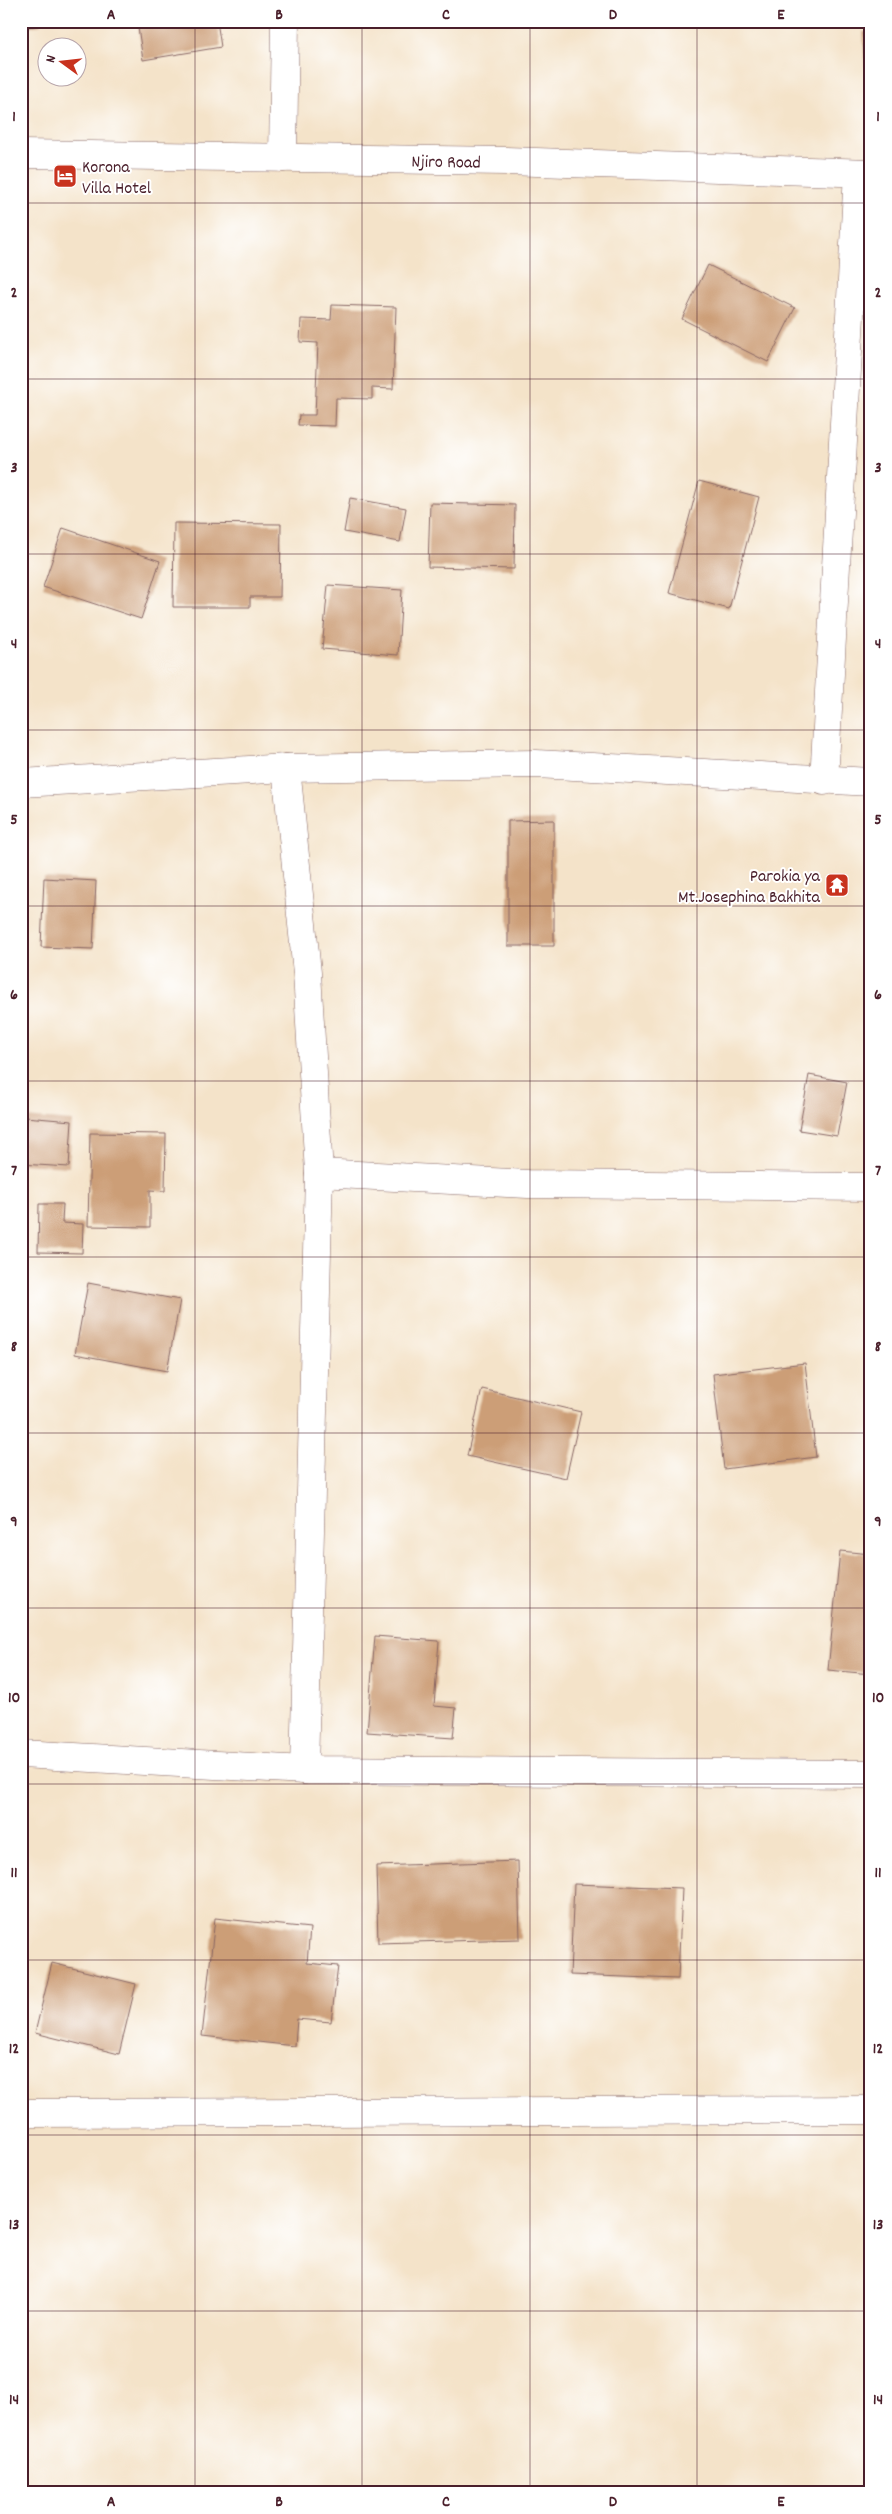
<svg xmlns="http://www.w3.org/2000/svg" width="892" height="2514" viewBox="0 0 892 2514" font-family="Dekko,sans-serif">
<style>
.building{fill:#cc9e77}
.lines{fill:none;stroke-linecap:round;stroke-linejoin:round}
.minor-casing{stroke:#866462;stroke-width:29}
.minor{stroke:#fff;stroke-width:28}
.grid{fill:none;stroke:#4a1f2b;stroke-width:1;stroke-opacity:0.55}
.labels{text-anchor:middle;stroke-width:4;stroke-linejoin:round;paint-order:stroke}
.street-label{font-size:18px;fill:#4a1f2b;stroke:#fff}
.poi-label{font-size:18px;fill:#4a1f2b;stroke:#fff;text-anchor:start}
.neatline{fill:none;stroke:#4a1f2b;stroke-width:2}
.grid-label{font-size:16px;text-anchor:middle;font-weight:bold;fill:#4a1f2b}
</style>
<rect width="100%" height="100%" fill="#fff"/>
<filter id="ink" filterUnits="userSpaceOnUse"><feTurbulence type="fractalNoise" baseFrequency=".02" numOctaves="2"/><feDisplacementMap in="SourceGraphic" scale="10" xChannelSelector="R" yChannelSelector="G"/><feConvolveMatrix kernelMatrix="1 2 1 2 8 2 1 2 1" color-interpolation-filters="sRGB"/></filter>
<filter id="wash" filterUnits="userSpaceOnUse"><feTurbulence type="fractalNoise" baseFrequency=".0096" numOctaves="4" result="noise"/><feDisplacementMap in="SourceGraphic" scale="20" xChannelSelector="R" yChannelSelector="G"/><feGaussianBlur stdDeviation="1.12" result="paint"/><feColorMatrix in="noise" values="0 0 0 0 0 0 0 0 0 0 0 0 0 0 0 0 0 1.4 0 .05"/><feComposite in="paint" operator="in"/></filter>
<g filter="url(#wash)">
<rect width="100%" height="100%" fill="#f4e3c9"/>
<g id="blocks">
<g class="building">
<path d="M21 21H41V25L21 28Z"/>
<path d="M137 21H217L221 47 143 60Z"/>
<path d="M863 32H871V66L865 67Z"/>
<path d="M708 265 795 308 768 362 682 319Z"/>
<path d="M332 305 396 307 393 389 372 388V399L336 398 335 426 298 425 299 415H315L318 343 300 342 301 319 331 320Z"/>
<path d="M699 481 759 497 729 609 669 593Z"/>
<path d="M350 498 406 508 400 542 344 532Z"/>
<path d="M430 503 515 505 514 569 428 567Z"/>
<path d="M174 523 281 524 280 597H250V607H173Z"/>
<path d="M63 528 160 561 141 619 43 587Z"/>
<path d="M328 585 402 590 398 655 322 649Z"/>
<path d="M554 820V946H508V821Z"/>
<path d="M44 878 96 881 93 949 41 947Z"/>
<path d="M809 1075 847 1082 837 1136 799 1130Z"/>
<path d="M25 1117 72 1121 69 1167 21 1164Z"/>
<path d="M90 1133 166 1134 165 1191 150 1190V1227L88 1226Z"/>
<path d="M39 1204H63L62 1223 83 1224 82 1253 38 1252Z"/>
<path d="M88 1283 180 1300 167 1371 75 1354Z"/>
<path d="M805 1363 816 1457 724 1469 713 1374Z"/>
<path d="M482 1389 581 1412 566 1478 467 1456Z"/>
<path d="M840 1551 871 1554V1674L828 1670Z"/>
<path d="M375 1636 439 1641 434 1706 456 1708 453 1738 367 1732Z"/>
<path d="M518 1861 520 1939 378 1943 376 1866Z"/>
<path d="M574 1884 682 1888 678 1979 570 1975Z"/>
<path d="M215 1918 310 1928 307 1963 338 1966 331 2022 297 2019 295 2046 202 2036Z"/>
<path d="M52 1963 136 1984 119 2054 35 2033Z"/>
</g>
</g>
</g>
<g filter="url(#ink)">
<use href="#blocks" fill-opacity="0" stroke="#866462" stroke-width="1"/>
<g class="lines">
<g class="minor-casing">
<g id="minor">
<path d="M21 154 506 161 871 173"/>
<path d="M283 158 285 21"/>
<path d="M286 768 307 973 319 1173 304 1770"/>
<path d="M824 781 858 173"/>
<path d="M21 783 286 768 536 764 871 782"/>
<path d="M319 1173 528 1184 871 1187"/>
<path d="M21 1754 304 1770 871 1774"/>
<path d="M21 2113 871 2110"/>
</g>
</g>
<use href="#minor" class="minor"/>
</g>
</g>
<path class="grid" d="M195 21V2493M362 21V2493M530 21V2493M697 21V2493M21 203H871M21 379H871M21 554H871M21 730H871M21 906H871M21 1081H871M21 1257H871M21 1433H871M21 1608H871M21 1784H871M21 1960H871M21 2135H871M21 2311H871"/>
<defs>
<g id="hotel-square" transform="scale(1.25)"><rect x="-9" y="-9" width="18" height="18" rx="4" fill="#c8321e" stroke="#fff"/><path d="M-6-4.5h1.5V1H6V5H4.5V3h-9V5H-6ZM-4 0a1.8 1.8 0 1 1 3.6 0ZM.5 0V-2.5h3Q6-2.5 6 0Z" fill="#fff"/></g>
<g id="temple-square" transform="scale(1.25)"><rect x="-9" y="-9" width="18" height="18" rx="4" fill="#c8321e" stroke="#fff"/><path d="M0-6L5-2H3V0L6.5 2.5H4V6H1.5V3h-3V6H-4V2.5H-6.5L-3 0V-2H-5Z" fill="#fff"/></g>
</defs>
<g fill-rule="evenodd">
<use href="#hotel-square" x="65" y="176"/>
<use href="#temple-square" x="837" y="885"/>
</g>
<g class="labels">
<g class="street-label">
<text transform="translate(446 161) rotate(1)" y="6">Njiro Road</text>
</g>
<g class="poi-label">
<text x="82" y="172">Korona<tspan x="82" dy="21">Villa Hotel</tspan></text>
<text x="820" y="881" text-anchor="end">Parokia ya<tspan x="820" dy="21">Mt.Josephina Bakhita</tspan></text>
</g>
</g>
<rect width="892" height="2514" fill="none" stroke="#fff" stroke-width="55"/>
<g transform="translate(62 62) rotate(285)"><circle r="24" fill="#ffffff" stroke="#b7a5aa"/>
<path d="M0-4L9 19L0 12L-9 19Z" fill="#c8321e"/>
<text y="-8" font-size="14" font-weight="bold" text-anchor="middle" fill="#4a1f2b">N</text>
</g>
<rect x="28" y="28" width="836" height="2458" class="neatline"/>
<g class="grid-label">
<text x="111" y="19">A</text>
<text x="279" y="19">B</text>
<text x="446" y="19">C</text>
<text x="613" y="19">D</text>
<text x="781" y="19">E</text>
<text x="14" y="121">1</text>
<text x="878" y="121">1</text>
<text x="14" y="297">2</text>
<text x="878" y="297">2</text>
<text x="14" y="472">3</text>
<text x="878" y="472">3</text>
<text x="14" y="648">4</text>
<text x="878" y="648">4</text>
<text x="14" y="824">5</text>
<text x="878" y="824">5</text>
<text x="14" y="999">6</text>
<text x="878" y="999">6</text>
<text x="14" y="1175">7</text>
<text x="878" y="1175">7</text>
<text x="14" y="1351">8</text>
<text x="878" y="1351">8</text>
<text x="14" y="1526">9</text>
<text x="878" y="1526">9</text>
<text x="14" y="1702">10</text>
<text x="878" y="1702">10</text>
<text x="14" y="1877">11</text>
<text x="878" y="1877">11</text>
<text x="14" y="2053">12</text>
<text x="878" y="2053">12</text>
<text x="14" y="2229">13</text>
<text x="878" y="2229">13</text>
<text x="14" y="2404">14</text>
<text x="878" y="2404">14</text>
<text x="111" y="2506">A</text>
<text x="279" y="2506">B</text>
<text x="446" y="2506">C</text>
<text x="613" y="2506">D</text>
<text x="781" y="2506">E</text>
</g>
</svg>
